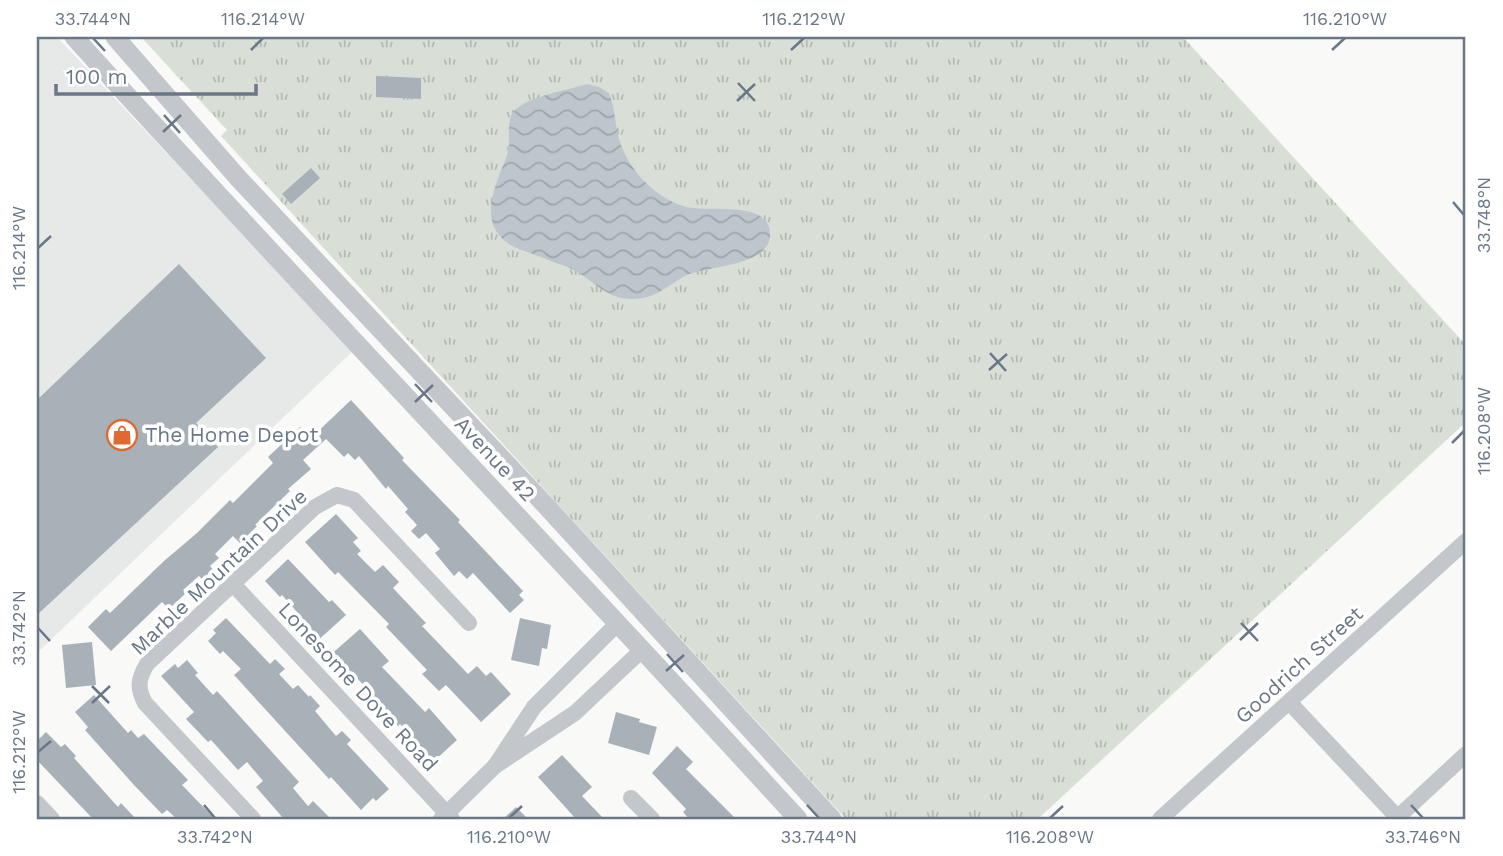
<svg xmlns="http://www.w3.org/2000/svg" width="1503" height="856" viewBox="0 0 1503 856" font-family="'Work Sans',sans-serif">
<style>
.built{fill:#e7e8e8}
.grass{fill:url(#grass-tufts)}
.water{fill:url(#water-waves)}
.building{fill:#a9b1b8}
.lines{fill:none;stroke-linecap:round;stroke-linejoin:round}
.minor{stroke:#c3c6ca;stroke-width:16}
.tertiary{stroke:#c3c6ca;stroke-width:19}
.ticks{fill:none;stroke:#697787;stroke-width:2.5}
.labels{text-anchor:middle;stroke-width:7;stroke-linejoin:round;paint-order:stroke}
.poi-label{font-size:21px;fill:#697787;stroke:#fff;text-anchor:start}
.street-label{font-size:21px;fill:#697787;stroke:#fff}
.neatline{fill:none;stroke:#697787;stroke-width:2.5}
.ticks-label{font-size:18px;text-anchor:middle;fill:#697787}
</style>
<defs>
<pattern id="grass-tufts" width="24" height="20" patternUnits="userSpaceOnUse" patternTransform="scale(1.75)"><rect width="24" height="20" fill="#d9ded6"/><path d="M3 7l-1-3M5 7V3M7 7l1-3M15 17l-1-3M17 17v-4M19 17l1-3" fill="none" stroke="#b4b9b3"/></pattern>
<pattern id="water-waves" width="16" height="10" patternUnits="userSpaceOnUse" patternTransform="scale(1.75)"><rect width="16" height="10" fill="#bdc6cc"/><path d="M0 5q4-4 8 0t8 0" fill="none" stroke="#9ea6ab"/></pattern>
</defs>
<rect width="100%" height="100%" fill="#f9f9f7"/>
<path class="built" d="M37 37H57L353 351 37 653Z"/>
<path class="grass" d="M141 37H1183L1466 345V422L1038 819H846L221 136 227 130Z"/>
<path class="water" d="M587 84 599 87 609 93C615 108 615 124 619 139 628 169 653 196 683 206 705 214 770 198 770 234 771 267 707 265 685 276 667 286 655 299 633 299 609 300 596 283 577 272 569 266 557 264 548 260 536 254 520 251 509 244 477 223 495 186 506 158 512 144 506 130 511 116 517 98 569 90 587 84Z"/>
<g class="building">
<path d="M376 76 421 78V99L376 97Z"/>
<path d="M311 168 320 178 291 204 282 194Z"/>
<path d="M179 264 266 358 196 423 218 447 37 615V400Z"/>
<path d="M351 400 404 458 402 460 460 520 458 522 523 591 519 595 524 600 510 613 473 573 467 579 459 571 454 576 435 553 440 549 426 533 419 539 411 531 417 525 405 512 408 509 388 486 386 489 359 456 355 460 348 453 344 457 326 439 303 460 311 469 288 489 290 491 255 525 257 526 240 543 233 536 215 554 219 558 210 566 215 572 204 581 199 576 183 590 186 593 169 609 162 602 111 651 88 627 106 609 110 613 164 561 197 533 230 500 233 503 273 463 268 457 300 427 311 438Z"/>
<path d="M336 514 358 538 353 542 361 551 357 554 375 572 383 565 399 582 393 588 426 623 422 626 468 674 477 666 486 676 491 672 511 694 481 722 446 685 439 691 422 674 427 670 386 627 389 624 338 572 335 575 305 542Z"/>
<path d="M288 559 329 602 332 600 346 615 315 643 307 634 312 629 282 595 280 597 265 581Z"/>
<path d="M226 618 270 664 275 659 285 669 279 674 293 689 298 685 309 697 310 695 320 706 315 711 336 736 342 731 351 740 347 744 389 789 376 801 373 798 361 810 331 777 329 779 234 675 241 669 223 651 220 654 208 641 216 633 213 630Z"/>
<path d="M520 618 551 625 547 649 542 648 539 666 511 660Z"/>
<path d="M360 629 389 661 382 667 425 712 429 708 457 740 434 761 400 724 398 726 368 695 370 692 355 676 350 681 328 657Z"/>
<path d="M92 642 96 685 66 688 62 645Z"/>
<path d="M187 660 198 673 195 675 213 695 217 691 299 782 293 788 308 806 313 801 331 819H284L256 787 263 781 247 762 238 770 211 740 208 742 186 719 194 712 161 676 175 664 178 668Z"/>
<path d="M94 695 128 733 131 730 138 738 144 734 188 780 182 785 215 819H177L167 810 162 814 134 785 85 730 88 727 75 712Z"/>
<path d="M616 712 640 719 639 722 657 727 649 755 608 743Z"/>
<path d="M46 732 61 747 65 744 76 756 74 758 118 807 121 803 136 819H93L37 760V741Z"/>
<path d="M677 746 693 762 686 769 736 819H689L683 812 686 809 652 773Z"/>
<path d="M562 755 592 787 582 796 604 819H576L538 777Z"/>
<path d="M516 807 528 819H503Z"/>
</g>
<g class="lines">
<g class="minor">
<path d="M233 584 452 819"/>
<path d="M618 623 534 707 495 766 575 713 643 649"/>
<path d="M1289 702 1399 819"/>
<path d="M631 798 652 819"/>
<path d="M37 803 52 819"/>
<path d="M1397 818 1466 754"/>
<path d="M253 819 145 703C137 688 138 679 147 664L315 507 337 495 354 500 469 623"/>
<path d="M441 819 495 766"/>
<path d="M1160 819 1466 541"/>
</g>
<g class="tertiary">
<path d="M74 37C312 300 559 557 798 819"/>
<path d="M115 37 239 179 549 509 832 819"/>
</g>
</g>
<path class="ticks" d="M93 38 105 51M251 50 263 38M791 50 804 38M1332 50 1345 38M738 83 755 101M737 101 755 84M164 115 180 133M163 132 181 115M1453 202 1464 215M38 248 51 236M990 353 1006 371M989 370 1007 354M415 384 432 402M415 402 433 385M1452 443 1464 431M1241 623 1258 641M38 628 50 641M1240 640 1258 623M667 654 683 672M666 671 684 655M92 686 109 703M92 703 110 686M38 752 51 741M204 805 215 818M807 805 819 818M1411 805 1423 818M509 818 522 806M1050 818 1063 806"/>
<defs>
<g id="shop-ring" transform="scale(1.575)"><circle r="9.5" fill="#fff" stroke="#df6a31" stroke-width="1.5"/><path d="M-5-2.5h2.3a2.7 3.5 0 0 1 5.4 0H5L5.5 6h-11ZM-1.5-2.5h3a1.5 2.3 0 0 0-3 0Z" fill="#df6a31"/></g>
</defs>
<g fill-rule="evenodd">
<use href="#shop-ring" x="122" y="435"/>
</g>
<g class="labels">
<g class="poi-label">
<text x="145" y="442">The Home Depot</text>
</g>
<g class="street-label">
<text transform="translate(495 459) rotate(47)" y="7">Avenue 42</text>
<text transform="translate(219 572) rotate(-43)" y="7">Marble Mountain Drive</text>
<text transform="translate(1299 665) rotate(-42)" y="7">Goodrich Street</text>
<text transform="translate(358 687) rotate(47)" y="7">Lonesome Dove Road</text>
</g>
</g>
<rect width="1503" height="856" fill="none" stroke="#ffffff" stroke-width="77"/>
<path d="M56 84v10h200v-10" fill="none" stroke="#697787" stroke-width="3.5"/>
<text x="66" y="84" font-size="21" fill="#697787" stroke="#ffffff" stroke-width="5" paint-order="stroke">100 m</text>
<rect x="38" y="38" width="1426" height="780" class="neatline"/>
<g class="ticks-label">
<text x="93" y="25">33.744°N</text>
<text x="263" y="25">116.214°W</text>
<text x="804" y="25">116.212°W</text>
<text x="1345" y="25">116.210°W</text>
<text transform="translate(1484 215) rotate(-90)" y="6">33.748°N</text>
<text transform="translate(19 248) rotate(-90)" y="6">116.214°W</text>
<text transform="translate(1484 431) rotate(-90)" y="6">116.208°W</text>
<text transform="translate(19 628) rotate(-90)" y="6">33.742°N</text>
<text transform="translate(19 752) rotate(-90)" y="6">116.212°W</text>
<text x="215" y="843">33.742°N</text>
<text x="509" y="843">116.210°W</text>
<text x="819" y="843">33.744°N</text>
<text x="1050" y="843">116.208°W</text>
<text x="1423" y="843">33.746°N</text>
</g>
</svg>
